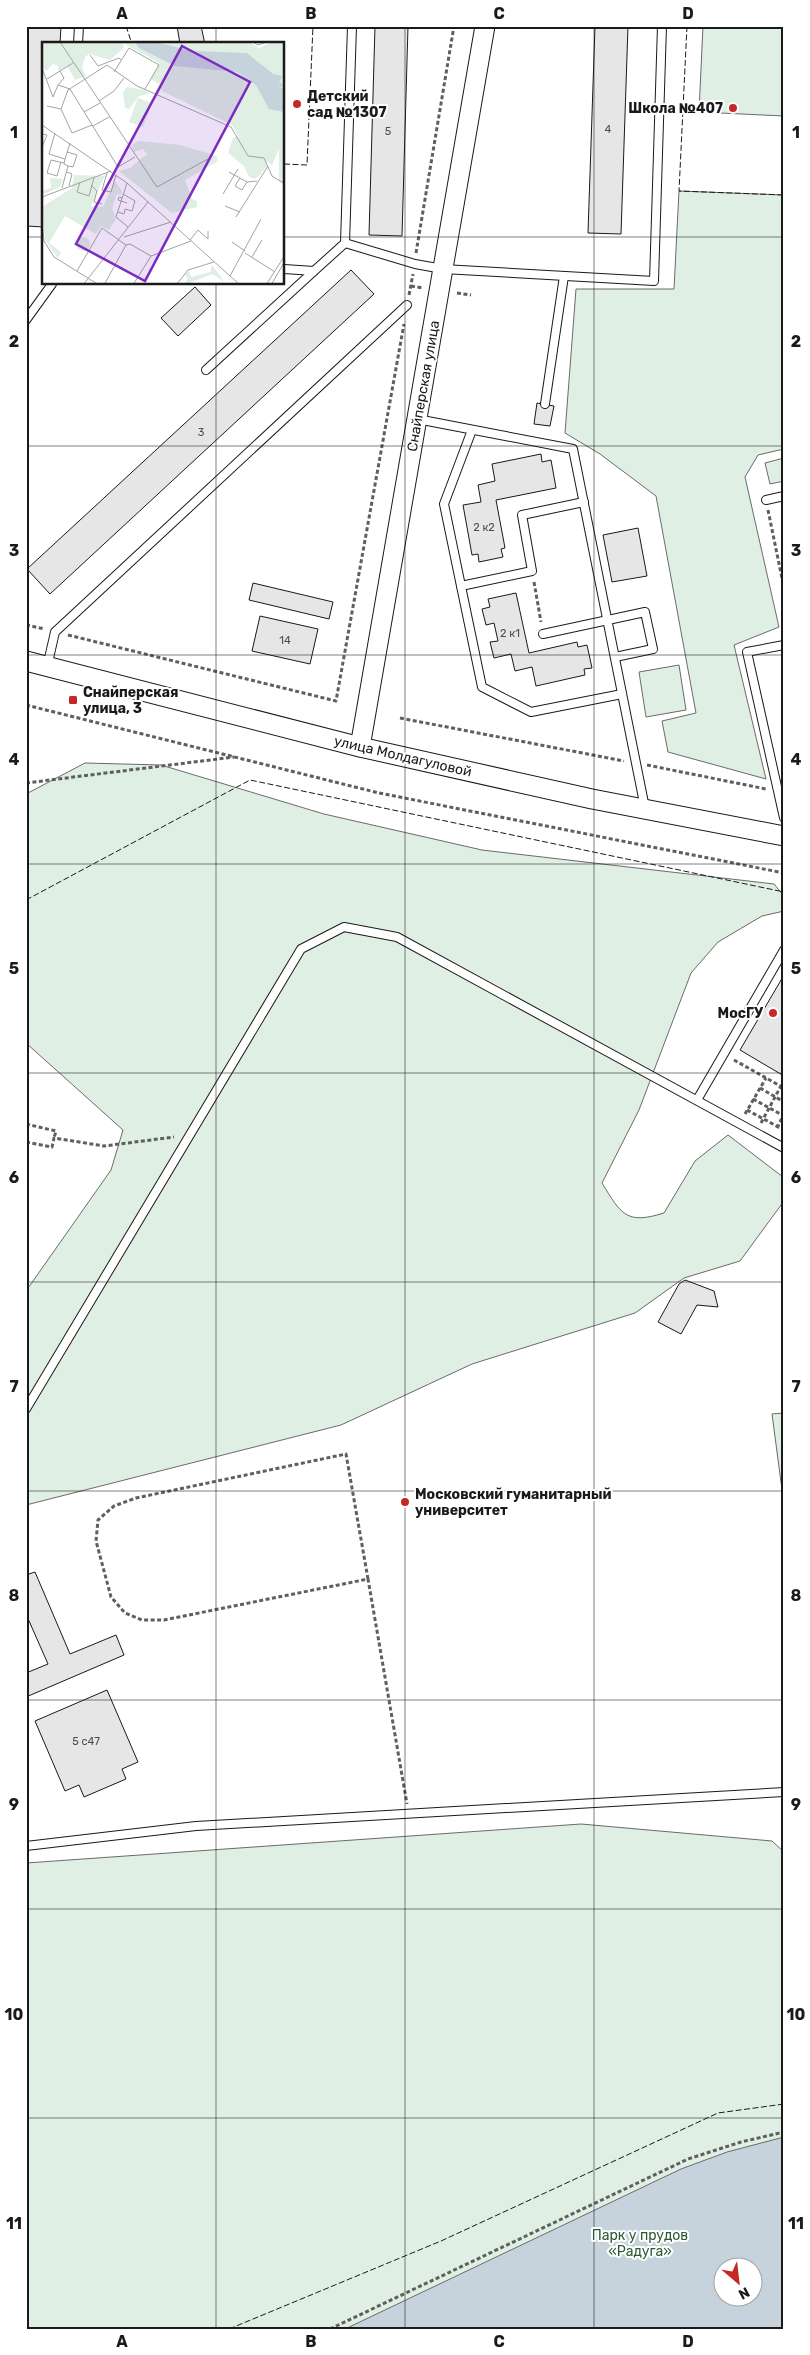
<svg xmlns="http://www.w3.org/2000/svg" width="810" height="2355" viewBox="0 0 810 2355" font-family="Rubik,sans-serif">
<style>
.green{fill:#e0efe3;stroke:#6a6a6a;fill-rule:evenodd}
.water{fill:#c6d2dc;stroke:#6a6a6a;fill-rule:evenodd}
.building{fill:#e6e6e6;stroke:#1a1a1a}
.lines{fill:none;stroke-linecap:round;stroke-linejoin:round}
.service-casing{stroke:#1a1a1a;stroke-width:10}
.tertiary-casing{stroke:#1a1a1a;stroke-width:21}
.path{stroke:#5f5f5f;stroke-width:3;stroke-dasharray:4 2.5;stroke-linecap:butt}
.service{stroke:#fff;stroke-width:8}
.tertiary{stroke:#fff;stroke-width:19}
.fence{stroke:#1a1a1a;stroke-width:1;stroke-dasharray:6 2.5;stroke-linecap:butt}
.grid{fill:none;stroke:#1a1a1a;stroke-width:1;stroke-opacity:0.55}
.poi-dot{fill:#c62828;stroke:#fff;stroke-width:2}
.labels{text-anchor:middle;stroke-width:4;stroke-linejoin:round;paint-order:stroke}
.number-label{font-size:11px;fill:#4d4d4d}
.poi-label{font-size:14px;font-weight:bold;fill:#1a1a1a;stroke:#fff;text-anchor:start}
.street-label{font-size:14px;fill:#1a1a1a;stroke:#fff}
.park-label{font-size:14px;fill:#2b5a34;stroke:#fff}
.inset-road{fill:none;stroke:#a3a3a3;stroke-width:1}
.view{fill:#7b2cbf;fill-opacity:0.15;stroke:#7b2cbf;stroke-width:2.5}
.inset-edge{fill:none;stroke:#1a1a1a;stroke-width:2.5}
.neatline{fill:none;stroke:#1a1a1a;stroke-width:2}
.grid-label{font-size:16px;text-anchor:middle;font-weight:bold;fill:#1a1a1a}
</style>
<rect width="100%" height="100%" fill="#fff"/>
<g class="green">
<path d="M703 26H784V116L699 112Z"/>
<path d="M679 191 784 195V449L758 455 745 477 779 627 734 645 766 779 668 752 662 721 696 713 656 496 600 454 565 433 576 289H674Z"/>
<path d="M784 458V481L770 484 765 463Z"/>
<path d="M679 665 686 710 646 717 639 672Z"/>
<path d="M85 763 161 765 324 814 482 850 774 884 784 896V911L762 916 718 942 691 973 639 1110 602 1183C621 1214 626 1225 664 1213L695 1161 728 1135 783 1177 784 1201 740 1261 684 1278 635 1313 472 1364 341 1425 26 1505V1291L111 1170 123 1130 26 1043V794Z"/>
<path d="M784 1413V1505L772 1414Z"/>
<path d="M581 1824 772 1841 784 1852V2329H26V1863ZM722 2268H752V2298H722Z"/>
</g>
<path class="water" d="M784 2137V2329H345L681 2169 727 2152ZM722 2268H752V2298H722Z"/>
<g class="building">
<path d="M28 26H61L60 44H44V227L26 226Z"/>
<path d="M177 26H201L205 44H180Z"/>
<path d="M375 26H408L402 236 369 235Z"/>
<path d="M595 26H628L621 234 588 233Z"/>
<path d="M351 270 374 294 50 594 27 569Z"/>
<path d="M195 287 211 305 178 336 161 318Z"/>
<path d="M537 403 554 406 550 426 534 424Z"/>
<path d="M541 454 542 462 551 460 556 488 496 500 505 548 501 549 503 557 479 562 478 554 472 555 463 505 481 502 478 485 495 481 492 464Z"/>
<path d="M638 528 647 576 612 582 603 535Z"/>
<path d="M253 583 333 602 329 619 249 600Z"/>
<path d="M516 593 529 653 577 642 578 647 587 645 592 668 584 669 585 675 536 686 532 667 515 671 511 654 494 658 490 642 498 641 494 623 486 625 482 609 490 607 488 599Z"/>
<path d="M260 616 318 629 310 664 252 651Z"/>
<path d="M784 975V1076L740 1050Z"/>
<path d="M685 1280 714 1291 718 1307 697 1305 681 1334 658 1322 679 1284Z"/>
<path d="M35 1572 70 1654 116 1635 124 1655 26 1697V1673L48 1664 26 1614V1575Z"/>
<path d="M107 1690 138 1762 122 1769 126 1779 84 1797 79 1785 65 1791 35 1721Z"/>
</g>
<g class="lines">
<g class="service-casing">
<g id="service">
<path d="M352 26 345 243 415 264 443 269 654 281 662 26"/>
<path d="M78 44 79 26"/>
<path d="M284 269 314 271 345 243"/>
<path d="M26 320 52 284"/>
<path d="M206 370 314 271"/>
<path d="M545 404 564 276"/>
<path d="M417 419 573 449 645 808"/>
<path d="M766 500 784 496"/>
<path d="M584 502 522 515 532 571 461 586 482 687 531 712 622 694"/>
<path d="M461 586 444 504 472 430"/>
<path d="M543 634 645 612 653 649 615 657"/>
<path d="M784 645 747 652 784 818"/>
<path d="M47 667 55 632 407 305"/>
<path d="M697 1100 784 950"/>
<path d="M26 1409 301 949 344 927 397 937 784 1148"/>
<path d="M26 1846 196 1826 784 1792"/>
</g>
</g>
<g class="tertiary-casing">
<g id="tertiary">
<path d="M26 661 360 747 592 799 784 836"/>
<path d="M360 747 485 26"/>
</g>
</g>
<g class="path">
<path d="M416 253 454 26"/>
<path d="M411 286 423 288"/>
<path d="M457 293 471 295"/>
<path d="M409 295 413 274"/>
<path d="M768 510 784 588"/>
<path d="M534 582 541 622"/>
<path d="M26 625 45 629"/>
<path d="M68 635 336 701 404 324"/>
<path d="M26 705 379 793 784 873"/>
<path d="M400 718 624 761"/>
<path d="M647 765 766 789"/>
<path d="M26 783 234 757"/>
<path d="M734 1060 784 1088"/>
<path d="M760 1088 784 1102"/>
<path d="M753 1099 784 1116"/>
<path d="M747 1110 784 1130"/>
<path d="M745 1114 766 1078"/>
<path d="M761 1123 781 1086"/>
<path d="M26 1124 56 1131 54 1138"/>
<path d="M777 1128 783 1116"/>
<path d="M26 1142 52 1147 54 1138 104 1146 174 1137"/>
<path d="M368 1579 346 1454 136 1498 114 1506 98 1520 96 1541 111 1597 125 1613 142 1620H164L368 1579 407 1804"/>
<path d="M330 2329 688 2159 741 2142 784 2132"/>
</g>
<use href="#service" class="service"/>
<use href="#tertiary" class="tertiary"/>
<g class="fence">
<path d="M126 26 132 44"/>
<path d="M687 26 679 191 784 195"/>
<path d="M284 164 307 165 313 26"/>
<path d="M26 900 250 780 784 892"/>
<path d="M229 2329 441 2241 718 2113 784 2104"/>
</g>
</g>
<path class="grid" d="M216 26V44M405 26V2329M594 26V2329M26 237H44M284 237H784M216 284V2329M26 446H784M26 655H784M26 864H784M26 1073H784M26 1282H784M26 1491H784M26 1700H784M26 1909H784M26 2118H784"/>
<g class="poi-dot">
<circle cx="297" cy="104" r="5"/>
<circle cx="733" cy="108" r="5"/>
<rect x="68" y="695" width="10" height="10" rx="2.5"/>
<circle cx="773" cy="1013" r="5"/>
<circle cx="405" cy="1502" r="5"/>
</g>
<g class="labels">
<g class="number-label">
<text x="608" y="133">4</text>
<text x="388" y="135">5</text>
<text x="201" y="436">3</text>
<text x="484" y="531">2 к2</text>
<text x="510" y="637">2 к1</text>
<text x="285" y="644">14</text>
<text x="86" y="1745">5 с47</text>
</g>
<g class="poi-label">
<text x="307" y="101">Детский<tspan x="307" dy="16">сад №1307</tspan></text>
<text x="723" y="113" text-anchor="end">Школа №407</text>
<text x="83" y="697">Снайперская<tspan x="83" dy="16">улица, 3</tspan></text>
<text x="763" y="1018" text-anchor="end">МосГУ</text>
<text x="415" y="1499">Московский гуманитарный<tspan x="415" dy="16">университет</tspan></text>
</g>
<g class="street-label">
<text transform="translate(423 386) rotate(-80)" y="5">Снайперская улица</text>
<text transform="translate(403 756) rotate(13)" y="5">улица Молдагуловой</text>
</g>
<g class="park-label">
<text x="640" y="2240">Парк у прудов<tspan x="640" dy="16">«Радуга»</tspan></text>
</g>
</g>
<g transform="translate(42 42)">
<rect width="242" height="242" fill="#fff"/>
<path d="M0 0H207L217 6 230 0H242V142L237 139V107L230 123 223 118 225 124 218 133 213 137 207 135 202 124 186 111 191 96 195 94 198 97 190 83 120 49 118 43 109 37 117 21 81 1 82 6 68 18 47 12 43 15 40 26 44 34 33 38 25 24 16 29V24L11 22 4 29 0 25ZM85 45 103 48 107 52 97 54 87 67 83 66 81 50ZM96 56 110 61 101 85 87 80ZM97 99 138 103 175 114 176 119 143 138 150 157 155 159V165L130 171 77 129 88 126 105 112 101 107 92 110 90 103ZM32 133 63 134 49 164 61 165 73 139 80 149 79 153 75 152 76 148 70 167 74 177 67 188 59 184 54 192 23 174 7 201 19 210 16 216 3 198 0 165 30 146ZM8 136 21 137 18 145 0 153V149L9 146ZM34 202a7 7 0 1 1 14 0a7 7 0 1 1-14 0ZM170 223 182 239 170 232 142 243 146 236 143 233 147 229 149 235 168 230Z" fill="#e0efe3"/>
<path d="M93 0H113L150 9 205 11 231 32 241 34 237 40 240 41V45L236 46H242V70L227 67 214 43 195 30 133 24 97 6Z" fill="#c6d2dc"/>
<path class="inset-road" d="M18 0 115 145 166 117M211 0 216 3 225 0M48 13 56 24 77 16 79 18M0 26 11 55 16 43 28 47 76 125 93 115M18 29 31 21M72 30 87 6 117 23 103 47M5 37 18 29 22 36 16 43M57 59 72 49 82 36M5 64 19 67 26 48 65 23 95 44 189 85 206 114 222 116 230 134 243 142M19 67 30 91 50 83M42 70 58 61M0 83 85 141 198 243M51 84 67 75M13 91 7 112 23 117 28 101M0 92 5 93 0 105M25 110 35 113 31 125 26 124M19 120 15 134 5 131 9 118 22 121M25 130 30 132 27 144M187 130 205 140 215 139M65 131 60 148 69 150 74 133M198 136 193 144 200 148 205 140M38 140 35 150 47 154 52 136M85 141 74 175 86 185M49 143 55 149 52 160 60 162M20 146 26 124 22 122 23 117M181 152 196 127M0 155 69 129M80 156 77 155 76 158 85 161M183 164 198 170M76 170 82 172 83 167 90 169 93 159 81 152M194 175 226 124M0 180 2 199 12 215 57 243M82 195 129 180M148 198 156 188 166 197V189M190 200 203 209M84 203 88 202 109 214M203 211 233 230M210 215 220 198M35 229 60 186 84 203 62 243M188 234 219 177M41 243 106 160M91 243 109 214 149 199M134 243 146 228 172 220M224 243 243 213M229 243 243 219"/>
<path class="view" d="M140 4 208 40 103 239 34 202Z"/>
<rect width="242" height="242" class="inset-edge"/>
</g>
<rect width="810" height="2355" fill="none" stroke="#ffffff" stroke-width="55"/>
<g transform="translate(738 2282) rotate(152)"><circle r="24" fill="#ffffff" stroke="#a3a3a3"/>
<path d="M0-4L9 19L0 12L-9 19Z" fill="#c62828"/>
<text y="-8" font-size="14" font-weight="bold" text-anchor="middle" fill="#1a1a1a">N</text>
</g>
<rect x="28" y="28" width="754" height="2300" class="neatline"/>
<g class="grid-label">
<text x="122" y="19">A</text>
<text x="311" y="19">B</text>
<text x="499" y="19">C</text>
<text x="688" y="19">D</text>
<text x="14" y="138">1</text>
<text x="796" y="138">1</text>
<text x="14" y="347">2</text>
<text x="796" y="347">2</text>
<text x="14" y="556">3</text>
<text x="796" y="556">3</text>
<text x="14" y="765">4</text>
<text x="796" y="765">4</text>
<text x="14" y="974">5</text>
<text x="796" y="974">5</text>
<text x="14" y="1183">6</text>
<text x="796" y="1183">6</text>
<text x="14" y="1392">7</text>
<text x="796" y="1392">7</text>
<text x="14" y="1601">8</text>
<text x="796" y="1601">8</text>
<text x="14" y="1810">9</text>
<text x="796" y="1810">9</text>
<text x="14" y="2020">10</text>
<text x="796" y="2020">10</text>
<text x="14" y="2229">11</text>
<text x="796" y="2229">11</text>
<text x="122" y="2347">A</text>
<text x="311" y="2347">B</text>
<text x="499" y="2347">C</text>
<text x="688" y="2347">D</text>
</g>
</svg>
